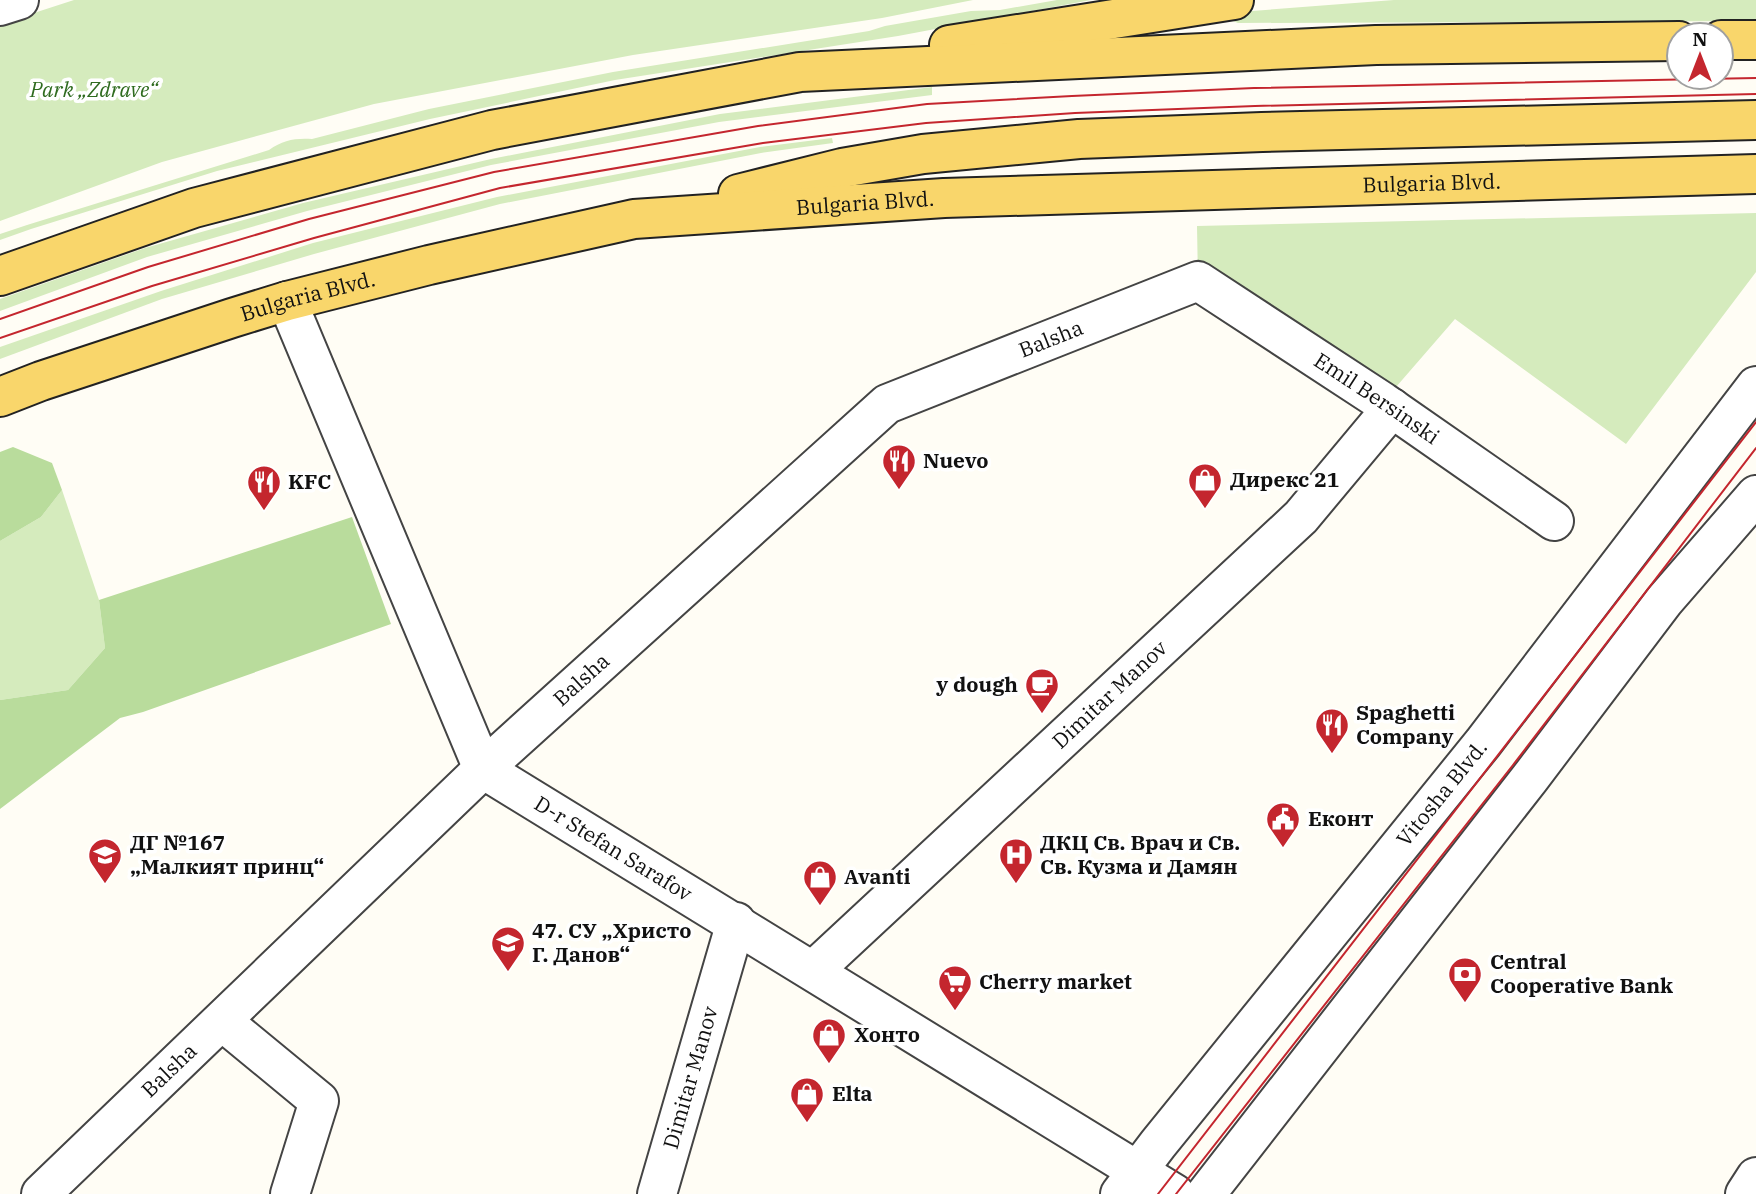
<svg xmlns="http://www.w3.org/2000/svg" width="1756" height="1194" viewBox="0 0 1756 1194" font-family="'IBM Plex Serif',serif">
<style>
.green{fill:#d5ebbd}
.forest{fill:#b9dc9c}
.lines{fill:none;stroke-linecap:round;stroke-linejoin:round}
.minor-casing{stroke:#444;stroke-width:42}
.major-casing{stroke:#222;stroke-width:42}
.minor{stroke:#fff;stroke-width:38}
.major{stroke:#f9d66b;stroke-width:38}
.tram{stroke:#c4262e;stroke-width:2}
.labels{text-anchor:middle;stroke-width:7;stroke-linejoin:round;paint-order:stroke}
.park-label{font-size:21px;font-style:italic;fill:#2f6b1f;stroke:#fff}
.street-label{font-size:21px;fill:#111;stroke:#fff}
.poi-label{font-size:21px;font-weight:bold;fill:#111;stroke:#fff;text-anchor:start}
</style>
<rect width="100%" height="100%" fill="#fffdf5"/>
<g class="green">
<path d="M74 0H973L882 18 633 55 374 104 162 162 0 221V24Z"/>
<path d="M1057 0H1091L898 36 615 80 430 119 217 171 31 229 0 240V234L27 225 269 150C283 140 295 138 312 139L429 109 613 72 869 31 885 26 971 11 1000 10Z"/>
<path d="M1394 0H1756V21L1238 23 1233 21 1232 18 1239 12Z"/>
<path d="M932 87V95L719 122 491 165 307 211 147 257 0 311V299L145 248 303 203 491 159 720 114Z"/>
<path d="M832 138 833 143 761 153 500 204 314 254 162 299 0 359V347L161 291 313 243 497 197 760 147Z"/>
<path d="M1756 213V272L1626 444 1455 319 1383 402 1198 281 1197 226Z"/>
<path d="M62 490 99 600 105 648 68 690 0 700V541L41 517Z"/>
</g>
<g class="forest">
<path d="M13 447 52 463 62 490 41 517 0 541V452Z"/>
<path d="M352 517 391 624 143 712 120 718 0 809V700L68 690 105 648 99 600Z"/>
</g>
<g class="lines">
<g class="minor-casing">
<g id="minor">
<path d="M0 6 19 0"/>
<path id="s1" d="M287 301 483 769 1175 1194"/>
<path id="s2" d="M814 970 1301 517 1392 408"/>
<path d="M222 1021 319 1101 290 1194"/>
<path id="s3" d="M41 1194 483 769 887 404 1198 281 1383 402 1554 521"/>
<path id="s4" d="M657 1194 736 922"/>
<path id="s5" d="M1120 1194 1158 1144 1483 743 1756 386"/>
<path d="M1206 1194 1530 778 1664 601 1756 495"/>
<path d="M1745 1194 1756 1177"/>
</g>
</g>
<g class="major-casing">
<g id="major">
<path d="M1721 40H1756"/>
<path d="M949 45 1234 0"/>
<path d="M738 194 842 168 923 154 1079 139 1262 132 1756 120"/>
<path d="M0 276 194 208 492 130 800 72 1376 45 1679 41"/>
<path id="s6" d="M0 397 41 381 232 318 287 301 429 265 634 219 944 198 1756 174"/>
</g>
</g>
<use href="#minor" class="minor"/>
<use href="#major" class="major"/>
<g class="tram">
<path d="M0 319 148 267 309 219 494 172 758 126 927 104 1072 96 1254 88 1756 78"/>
<path d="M0 338 152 286 314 238 500 188 763 143 926 123 1075 113 1255 106 1756 94"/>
<path d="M1158 1194 1756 422"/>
<path d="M1176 1194 1513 765 1756 448"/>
</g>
</g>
<defs>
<g id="restaurant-pin" transform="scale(1.75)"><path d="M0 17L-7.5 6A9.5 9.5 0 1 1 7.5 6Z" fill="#c4262e" stroke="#fff"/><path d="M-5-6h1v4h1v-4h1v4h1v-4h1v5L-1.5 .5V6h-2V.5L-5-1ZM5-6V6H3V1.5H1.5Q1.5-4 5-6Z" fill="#fff"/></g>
<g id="shop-pin" transform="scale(1.75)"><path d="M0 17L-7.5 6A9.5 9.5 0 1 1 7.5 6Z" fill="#c4262e" stroke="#fff"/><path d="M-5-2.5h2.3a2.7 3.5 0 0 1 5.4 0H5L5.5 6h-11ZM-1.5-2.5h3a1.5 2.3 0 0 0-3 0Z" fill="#fff"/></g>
<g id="cafe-pin" transform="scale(1.75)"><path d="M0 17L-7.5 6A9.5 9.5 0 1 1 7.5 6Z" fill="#c4262e" stroke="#fff"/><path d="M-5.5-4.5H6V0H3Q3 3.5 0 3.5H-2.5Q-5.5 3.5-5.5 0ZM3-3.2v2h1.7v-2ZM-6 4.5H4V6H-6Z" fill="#fff"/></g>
<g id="civic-pin" transform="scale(1.75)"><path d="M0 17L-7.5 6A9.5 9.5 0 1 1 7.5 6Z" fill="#c4262e" stroke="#fff"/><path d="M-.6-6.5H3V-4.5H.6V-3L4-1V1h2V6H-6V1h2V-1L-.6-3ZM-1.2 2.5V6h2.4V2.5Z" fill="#fff"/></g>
<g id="school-pin" transform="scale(1.75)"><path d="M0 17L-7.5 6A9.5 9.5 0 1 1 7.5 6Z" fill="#c4262e" stroke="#fff"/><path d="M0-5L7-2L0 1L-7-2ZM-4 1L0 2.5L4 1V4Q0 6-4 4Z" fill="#fff"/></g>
<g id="hospital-pin" transform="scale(1.75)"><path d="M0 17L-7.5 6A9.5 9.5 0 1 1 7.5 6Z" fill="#c4262e" stroke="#fff"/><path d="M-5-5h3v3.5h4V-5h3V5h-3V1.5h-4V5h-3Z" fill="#fff"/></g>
<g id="bank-pin" transform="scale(1.75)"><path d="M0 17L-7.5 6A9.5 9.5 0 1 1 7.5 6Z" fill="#c4262e" stroke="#fff"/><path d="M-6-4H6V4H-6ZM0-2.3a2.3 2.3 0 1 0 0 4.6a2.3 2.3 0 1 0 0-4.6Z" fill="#fff"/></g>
<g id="supermarket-pin" transform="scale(1.75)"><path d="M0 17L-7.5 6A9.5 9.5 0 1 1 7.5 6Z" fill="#c4262e" stroke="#fff"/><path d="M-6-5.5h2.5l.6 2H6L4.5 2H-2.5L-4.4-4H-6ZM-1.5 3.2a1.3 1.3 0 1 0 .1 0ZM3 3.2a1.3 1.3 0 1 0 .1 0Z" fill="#fff"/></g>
</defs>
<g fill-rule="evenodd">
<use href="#restaurant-pin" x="899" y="461"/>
<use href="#shop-pin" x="1205" y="480"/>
<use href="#restaurant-pin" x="264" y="482"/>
<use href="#cafe-pin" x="1042" y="685"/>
<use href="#restaurant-pin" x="1332" y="725"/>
<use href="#civic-pin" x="1283" y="819"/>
<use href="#school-pin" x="105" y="855"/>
<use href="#hospital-pin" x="1016" y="855"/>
<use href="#shop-pin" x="820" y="877"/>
<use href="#school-pin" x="508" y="943"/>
<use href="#bank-pin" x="1465" y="974"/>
<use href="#supermarket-pin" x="955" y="982"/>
<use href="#shop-pin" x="829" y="1035"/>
<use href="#shop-pin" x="807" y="1094"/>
</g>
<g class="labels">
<g class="park-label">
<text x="94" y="97">Park „Zdrave“</text>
</g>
<g class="street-label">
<text dy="7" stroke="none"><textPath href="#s6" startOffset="1458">Bulgaria Blvd.</textPath></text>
<text dy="7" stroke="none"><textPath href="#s6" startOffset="891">Bulgaria Blvd.</textPath></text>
<text dy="7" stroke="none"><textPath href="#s6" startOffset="324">Bulgaria Blvd.</textPath></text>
<text dy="7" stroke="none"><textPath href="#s3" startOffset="1334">Balsha</textPath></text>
<text dy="7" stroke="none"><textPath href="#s3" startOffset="1706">Emil Bersinski</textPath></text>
<text dy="7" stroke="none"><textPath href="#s3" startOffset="746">Balsha</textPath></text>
<text dy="7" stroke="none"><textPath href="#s2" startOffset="404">Dimitar Manov</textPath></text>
<text dy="7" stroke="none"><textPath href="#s5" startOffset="514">Vitosha Blvd.</textPath></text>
<text dy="7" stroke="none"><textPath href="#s1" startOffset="660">D-r Stefan Sarafov</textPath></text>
<text dy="7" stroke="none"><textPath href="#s3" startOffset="178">Balsha</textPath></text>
<text dy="7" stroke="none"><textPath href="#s4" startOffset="121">Dimitar Manov</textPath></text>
</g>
<g class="poi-label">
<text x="923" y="468">Nuevo</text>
<text x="1230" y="487">Дирекс 21</text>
<text x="288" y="489">KFC</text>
<text x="1018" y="692" text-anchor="end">y dough</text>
<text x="1356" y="720">Spaghetti<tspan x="1356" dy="24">Company</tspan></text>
<text x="1308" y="826">Еконт</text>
<text x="130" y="850">ДГ №167<tspan x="130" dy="24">„Малкият принц“</tspan></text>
<text x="1040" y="850">ДКЦ Св. Врач и Св.<tspan x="1040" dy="24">Св. Кузма и Дамян</tspan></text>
<text x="844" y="884">Avanti</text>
<text x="532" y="938">47. СУ „Христо<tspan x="532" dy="24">Г. Данов“</tspan></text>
<text x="1490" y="969">Central<tspan x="1490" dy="24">Cooperative Bank</tspan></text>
<text x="979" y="989">Cherry market</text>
<text x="854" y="1042">Хонто</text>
<text x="832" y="1101">Elta</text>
</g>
</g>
<g transform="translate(1700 56)"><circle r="33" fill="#ffffff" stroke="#a0a0a0" stroke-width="2"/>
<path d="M0-5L12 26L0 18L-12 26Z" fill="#c4262e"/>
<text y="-10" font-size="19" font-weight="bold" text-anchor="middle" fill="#111111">N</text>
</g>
</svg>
